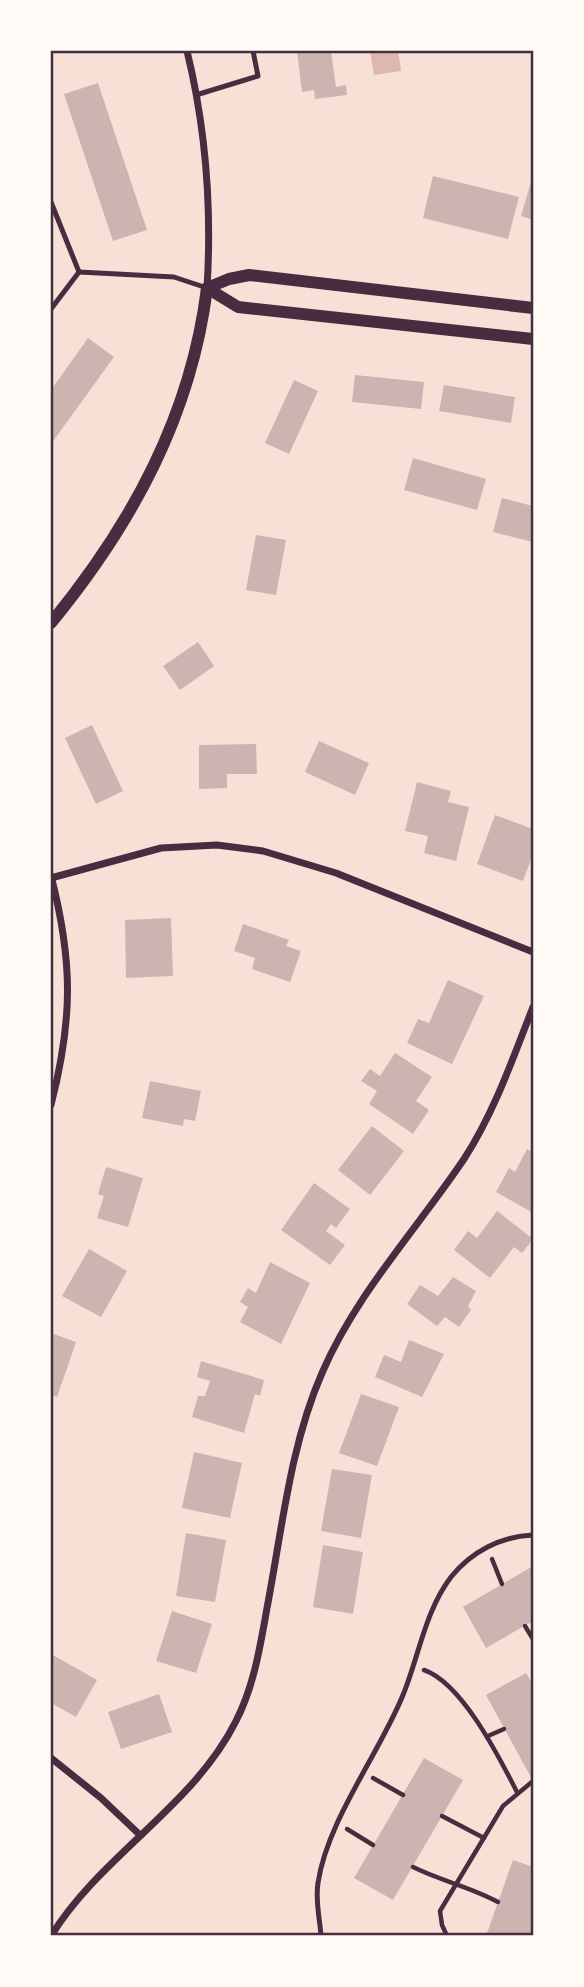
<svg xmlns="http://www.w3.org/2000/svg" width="584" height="1987" viewBox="0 0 584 1987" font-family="'Roboto Serif',serif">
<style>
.water{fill:#dcb8b0}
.building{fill:#ccb4b1}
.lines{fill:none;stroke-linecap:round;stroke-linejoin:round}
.path{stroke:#4a2c40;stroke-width:4.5}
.service{stroke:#4a2c40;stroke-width:5}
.minor{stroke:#4a2c40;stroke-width:7}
.tertiary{stroke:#4a2c40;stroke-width:12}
.neatline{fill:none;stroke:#4a2c40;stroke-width:2.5}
</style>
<rect width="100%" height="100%" fill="#f7e1d7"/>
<path class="water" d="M370 51H398L401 71 374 75Z"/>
<g class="building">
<path d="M297 51H331L336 87 346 85 347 95 315 99 314 90 302 92Z"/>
<path d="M98 83 147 230 113 241 64 94Z"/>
<path d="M533 175V220L521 216Z"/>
<path d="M433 176 519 197 508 239 423 218Z"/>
<path d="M88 338 114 357 51 444V390Z"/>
<path d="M355 375 424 382 421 409 352 402Z"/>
<path d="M294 380 318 391 289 454 265 443Z"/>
<path d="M444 385 515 397 511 423 439 411Z"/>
<path d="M413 458 486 479 477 510 404 490Z"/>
<path d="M502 498 533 506V542L493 532Z"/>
<path d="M256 535 286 540 276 595 246 590Z"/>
<path d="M198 642 214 666 180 690 163 666Z"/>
<path d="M92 725 123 791 96 804 65 738Z"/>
<path d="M319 741 369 763 355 795 305 772Z"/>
<path d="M256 744 257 774H227V788L199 789V745Z"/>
<path d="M417 782 451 791 448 802 469 807 456 861 424 853 428 836 405 831Z"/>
<path d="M495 815 533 829V854L523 881 477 864Z"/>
<path d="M171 918 173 976 126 978 125 920Z"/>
<path d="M243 924 289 940 286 946 301 951 290 982 252 969 255 958 234 951Z"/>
<path d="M448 980 484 996 452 1064 407 1043 418 1019 429 1023Z"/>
<path d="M395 1053 432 1077 416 1101 429 1110 413 1134 369 1104 377 1091 361 1081 370 1069 380 1076Z"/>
<path d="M150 1081 201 1091 195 1121 184 1119 183 1126 142 1118Z"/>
<path d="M372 1126 404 1151 370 1195 338 1170Z"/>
<path d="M527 1149 533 1152V1213L496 1192 509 1168 515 1172Z"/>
<path d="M106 1167 143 1178 128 1227 97 1218 104 1196 98 1194Z"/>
<path d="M314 1183 350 1209 336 1228 331 1224 326 1231 345 1245 330 1265 281 1230Z"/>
<path d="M497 1211 533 1239 522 1253 514 1247 490 1278 454 1250 468 1231 477 1238Z"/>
<path d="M89 1249 127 1271 101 1317 62 1296Z"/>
<path d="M270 1262 310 1283 281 1344 240 1322 248 1307 240 1302 248 1288 256 1293Z"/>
<path d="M453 1277 476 1291 468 1306 471 1310 459 1327 445 1317 437 1326 407 1304 420 1285 438 1296Z"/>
<path d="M51 1333 76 1342 57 1397 51 1395Z"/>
<path d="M409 1340 444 1354 422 1397 375 1377 384 1355 401 1362Z"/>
<path d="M201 1361 264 1380 260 1396 255 1394 244 1433 192 1417 198 1396H205L210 1381 197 1377Z"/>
<path d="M361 1394 399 1407 377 1466 339 1453Z"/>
<path d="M194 1452 242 1463 230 1518 182 1508Z"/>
<path d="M332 1469 372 1475 361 1538 321 1531Z"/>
<path d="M186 1533 226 1540 215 1602 176 1596Z"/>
<path d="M323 1545 363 1552 353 1614 313 1607Z"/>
<path d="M533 1566V1621L486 1648 463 1607Z"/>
<path d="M172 1611 212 1624 196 1673 156 1661Z"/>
<path d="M51 1654 97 1680 76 1717 51 1703Z"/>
<path d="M526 1673 533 1685V1781L486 1695Z"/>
<path d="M159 1694 172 1732 121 1749 108 1712Z"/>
<path d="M424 1758 463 1780 393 1900 354 1878Z"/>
<path d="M513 1860 533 1867 531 1936H486Z"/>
</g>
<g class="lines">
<g class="path">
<path d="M492 1559 502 1584"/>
<path d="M525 1626 533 1639"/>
<path d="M424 1670C462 1683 499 1757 517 1792"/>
<path d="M488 1736 504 1729"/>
<path d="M373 1778 403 1795"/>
<path d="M442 1816 484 1838"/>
<path d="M347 1829 373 1845"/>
<path d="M413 1867C441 1881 471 1887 498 1902"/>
<path d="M447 1936 442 1925 440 1911 503 1806 533 1781"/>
</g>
<g class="service">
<path d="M196 95 258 76 253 51"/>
<path d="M51 202 79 272"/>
<path d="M79 272 174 277 207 288"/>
<path d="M51 309 79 272"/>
<path d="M321 1936C320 1920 315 1900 318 1883 327 1821 379 1754 403 1695 419 1656 425 1611 451 1577 471 1552 501 1536 533 1535"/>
</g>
<g class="minor">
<path d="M187 51C206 129 212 207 207 288"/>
<path d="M51 876C73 961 73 1019 51 1105"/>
<path d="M51 878 161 848 217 845 263 851 336 873 533 952"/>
<path d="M51 1758 101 1798 140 1835"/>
<path d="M51 1936C101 1855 193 1807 236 1721 254 1686 260 1647 267 1608 282 1530 290 1446 322 1373 356 1294 417 1229 464 1159 494 1113 513 1058 533 1007"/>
</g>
<g class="tertiary">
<path d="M207 288 238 307 533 339"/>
<path d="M207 288 229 279 249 275 533 308"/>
<path d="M51 623C132 524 191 416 207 288"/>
</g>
</g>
<rect width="584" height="1987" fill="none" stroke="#fffaf5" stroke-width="105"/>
<rect x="52" y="52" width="480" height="1882" class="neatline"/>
</svg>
